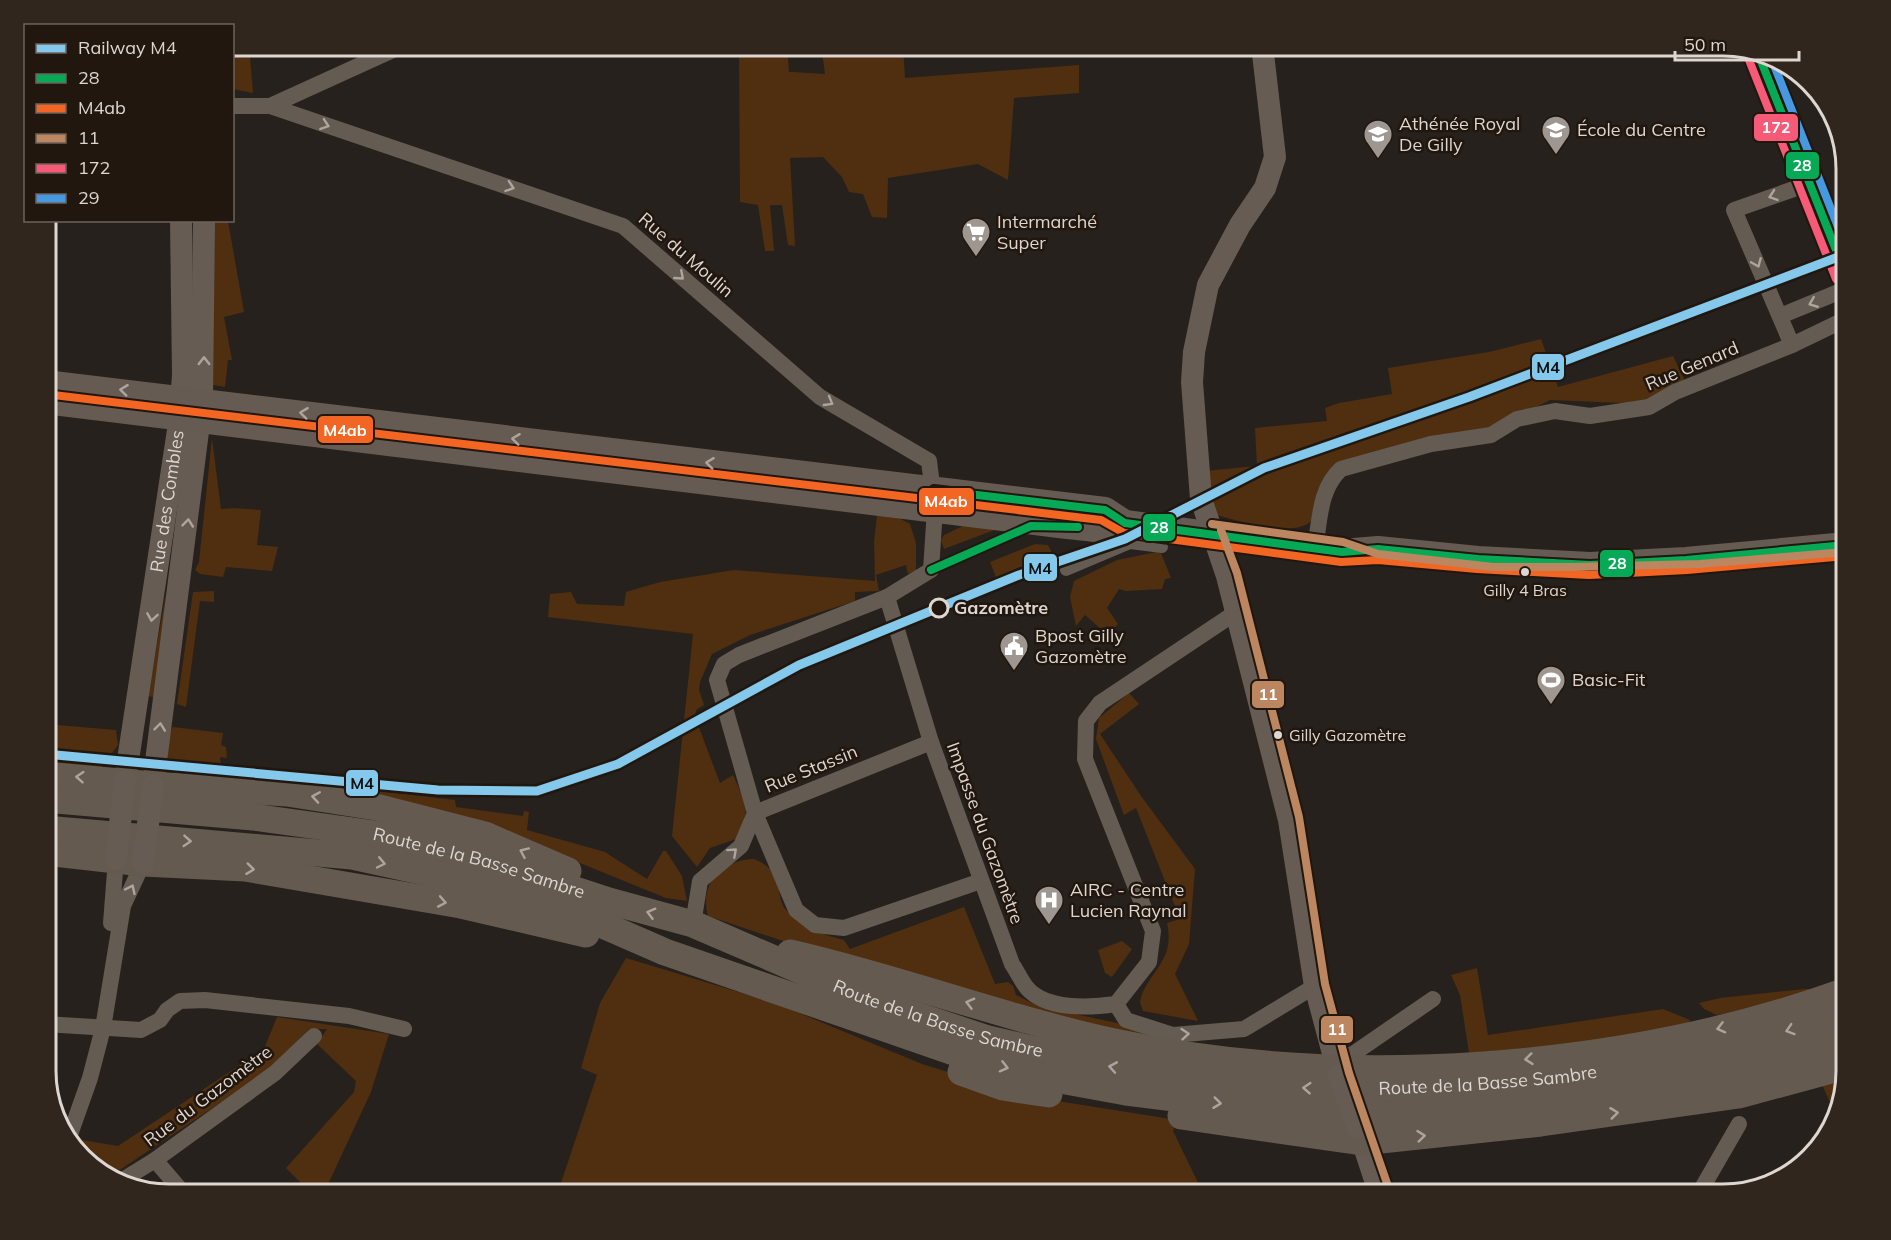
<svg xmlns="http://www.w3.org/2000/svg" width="1891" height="1240" viewBox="0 0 1891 1240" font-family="Mulish,sans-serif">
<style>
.green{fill:#4f2f0f}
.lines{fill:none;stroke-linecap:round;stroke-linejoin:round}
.pedestrian{stroke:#645b52;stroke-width:12}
.minor{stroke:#645b52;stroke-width:16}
.secondary{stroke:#675c53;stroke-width:22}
.primary{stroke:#665b52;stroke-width:26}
.trunk{stroke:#645a50;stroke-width:27}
.secondary-bridge{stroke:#675c53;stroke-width:22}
.bus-1-casing{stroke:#21170e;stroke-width:12}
.bus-2-casing{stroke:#21170e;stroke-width:12}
.bus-3-casing{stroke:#21170e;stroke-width:12}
.bus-4-casing{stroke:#21170e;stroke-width:12}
.bus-5-casing{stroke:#21170e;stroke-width:12}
.bus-1{stroke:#06aa56;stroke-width:8}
.bus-2{stroke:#f26522;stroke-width:8}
.bus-3{stroke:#bb8660;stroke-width:8}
.bus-4{stroke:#f75a77;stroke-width:8}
.bus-5{stroke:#4699e1;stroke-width:8}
.rail-1-casing{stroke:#21170e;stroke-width:14}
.rail-1{stroke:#84c8eb;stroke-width:9}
.oneway{stroke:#ada59e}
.oneway2{stroke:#aea59e}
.oneway3{stroke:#ada49d}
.bus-dot{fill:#ded6d0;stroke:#21170e;stroke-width:2}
.stop-dot{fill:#21170e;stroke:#ded6d0;stroke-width:3}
.labels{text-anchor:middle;stroke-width:5;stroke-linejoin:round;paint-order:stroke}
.bus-label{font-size:16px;fill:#ded6d0;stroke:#21170e}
.poi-label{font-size:18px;fill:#ded6d0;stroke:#21170e;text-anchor:start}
.street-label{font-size:18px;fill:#ded6d0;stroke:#21170e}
.stop-label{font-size:18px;font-weight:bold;fill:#ded6d0;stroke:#21170e;text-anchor:start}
.rim{fill:none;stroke:#ded6d0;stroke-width:3}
.line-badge{stroke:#21170e;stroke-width:2}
.badge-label{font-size:16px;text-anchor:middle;font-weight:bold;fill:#fff}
.pale-badge-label{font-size:16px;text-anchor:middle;font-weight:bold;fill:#111}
</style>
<rect width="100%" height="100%" fill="#26211c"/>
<g class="green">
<path d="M233 45H249L253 93 233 89Z"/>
<path d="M739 45H787L789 72H793L825 74 821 45H903L905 78 1079 65V93L1014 98 1008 180 978 164 888 178 887 218 872 217 863 194 849 192 842 177 823 157 790 158 795 246 788 245 782 205H770L774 251H765L758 205 740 202Z"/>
<path d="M214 221H228L244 312 224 317 232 360H228L225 387 213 385Z"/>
<path d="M1541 339 1558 387 1673 356 1686 383 1645 404 1550 400 1474 438 1334 475C1329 486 1318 515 1310 522 1290 538 1237 520 1213 514L1205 471 1257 466 1255 428 1327 421 1325 408 1339 403 1392 394 1388 368 1489 352Z"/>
<path d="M212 438 221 509C235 507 247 509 261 510L257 545 278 547 272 571 226 567 223 577 200 574 195 570 199 562Z"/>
<path d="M877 516H895L910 524 916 543V571L908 574 906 565 876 575 879 591 855 592V601L750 635 712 654 700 682 699 690 704 705 696 710 695 717 720 783 733 775 747 806 742 831 736 839 710 848 697 867 672 836 693 634 548 617 550 594 571 592 577 604 624 606 626 592 660 582 734 570 875 581 874 541Z"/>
<path d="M965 525 1005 526 944 549 941 540 944 535Z"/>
<path d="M1035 544 1048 545 1057 563 1000 588 990 562Z"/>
<path d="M1157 552 1161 553 1171 578 1165 579 1162 589 1126 591 1119 589 1107 608 1118 624 1108 635 1085 615 1076 626 1070 597 1074 581 1117 560Z"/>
<path d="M214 591V602L200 601 186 707 177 704 193 592Z"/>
<path d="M166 593 157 698 148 696Z"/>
<path d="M1129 693 1139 704 1100 734 1141 796 1195 869 1189 944 1175 974 1198 1021 1143 1011 1140 1002C1146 972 1176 963 1167 923L1180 919 1136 808 1124 815 1096 739 1099 718Z"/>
<path d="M45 724 116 730 118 745 97 773 45 768V753H52L58 738 45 733Z"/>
<path d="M173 727 223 733 221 745 226 747 227 758 220 757 221 764 216 779C205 777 187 778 177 772 164 765 165 738 173 727Z"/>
<path d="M346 775 362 777 361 789 455 800 456 807 523 816 524 811 529 812 527 830 605 852 647 879 663 851H666L682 876 687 901 666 898 570 859 535 842 344 789Z"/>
<path d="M754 859C790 874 772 895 787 911 805 929 821 934 844 940L850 949 964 907 995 984 1008 982 1013 986 1016 995 1038 1006 1140 1028 1158 1042 807 949 708 916C699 883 722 860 754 859Z"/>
<path d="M1122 941 1132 949 1112 977 1105 973 1098 950Z"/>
<path d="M626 958 775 1003 922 1064 1026 1096 1177 1120 1173 1131 1204 1195H557L597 1075 581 1068 600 1003Z"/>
<path d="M1477 968 1488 1035 1663 1009 1690 1020 1686 1029 1654 1037 1469 1053 1460 995 1451 975Z"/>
<path d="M1804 989H1809L1812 996 1717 1015 1704 1009 1699 1003 1720 998Z"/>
<path d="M277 1017 389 1034 371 1092 323 1195H313L286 1168 354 1092 356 1081 317 1044 327 1029H309L274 1067 109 1177 100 1174 76 1149 82 1140 118 1146 264 1049Z"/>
<path d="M1846 1071 1834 1111 1822 1085Z"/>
</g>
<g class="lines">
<path class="pedestrian" d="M1066 570 1130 543 1162 547"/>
<g class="minor">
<path d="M232 106H270L623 226 820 397 929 461 935 509 931 570 887 597 739 655 724 664 717 680 755 813 741 846 700 881 693 924"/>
<path d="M270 106 404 45"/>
<path d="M1780 316 1846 289"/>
<path d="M1792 345 1734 210 1811 183"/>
<path d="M1315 548C1320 521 1319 489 1341 469L1431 444 1491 435 1517 419 1555 411 1590 416 1649 407 1675 392 1792 345 1846 319"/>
<path d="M887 597 931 742 1012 964C1017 971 1021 981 1027 988 1046 1010 1089 1008 1116 1004L1149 962 1153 931 1085 759 1086 721 1100 703 1235 613"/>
<path d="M931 742 755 813 796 910 815 925 844 928 981 881"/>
<path d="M111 923 116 859"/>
<path d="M1116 1004 1126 1020 1173 1035 1244 1029 1315 986"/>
<path d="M45 1024 141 1030 160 1020 167 1010 180 1001 205 1000 349 1016 404 1029"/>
<path d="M1334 1060 1353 1054 1433 999"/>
<path d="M68 1140 90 1078 103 1028 123 906 143 863"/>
<path d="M155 1160 185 1195"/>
<path d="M121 1181 155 1160 275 1073 314 1036"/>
<path d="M1698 1195 1739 1124"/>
</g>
<g class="secondary">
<path d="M1262 45 1275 157 1265 188 1240 225 1208 285 1194 352 1192 382 1201 499 1227 576 1289 820 1315 986 1339 1076"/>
<path id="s1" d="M125 780 180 417 183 375 181 220"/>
<path d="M153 785 202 400 204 220"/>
<path d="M1358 1128 1380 1195"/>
</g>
<g class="primary">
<path d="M1759 56 1846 275"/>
<path d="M45 383 1105 510 1125 523 1342 552 1378 549 1478 559 1590 565 1686 560 1846 545"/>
<path d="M45 401 1059 525 1105 530 1125 523"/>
</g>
<g class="trunk">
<path d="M45 775 153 785 287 793 376 807 485 835 568 871"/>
<path id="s2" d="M45 799 253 817 375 834 490 862 609 901 693 924 862 997 988 1039 1111 1067 1212 1082 1370 1089 1470 1085 1563 1077 1662 1061 1759 1040 1846 1012"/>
<path d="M45 829 352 856 439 875 521 896 587 918 665 952 971 1058 1044 1077 1126 1092 1278 1111 1386 1115 1517 1105 1669 1086 1754 1068 1846 1039"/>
<path d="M45 852 143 863 245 868 461 905 586 934"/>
<path d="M790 953C899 978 1004 1018 1114 1042 1344 1091 1624 1071 1846 991"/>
<path d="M961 1072 1003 1087 1049 1094"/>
<path d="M1181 1116 1362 1142 1541 1123 1739 1095 1846 1066"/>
</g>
<g class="secondary-bridge">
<path d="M116 859 125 780"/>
<path d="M143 863 153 785"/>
<path d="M1339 1076 1358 1128"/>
</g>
<g class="bus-1-casing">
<g id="bus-1">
<path d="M1759 56 1846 275"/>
<path d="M934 490 1105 510 1125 523 1342 552 1378 549 1478 559 1590 565 1686 560 1846 545"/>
<path d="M931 570 1031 526 1078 527"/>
</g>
</g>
<g class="bus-2-casing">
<path id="bus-2" d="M45 394 1101 520 1124 533 1341 562 1378 560 1477 569 1589 575 1687 570 1846 556"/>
</g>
<g class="bus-3-casing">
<g id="bus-3">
<path d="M1212 524 1343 542 1378 554 1493 567H1574L1700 564 1845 552"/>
<path d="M1221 530 1237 573 1299 817 1325 984 1349 1073 1390 1192"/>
</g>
</g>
<g class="bus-4-casing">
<path id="bus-4" d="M1749 60 1836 279"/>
</g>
<g class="bus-5-casing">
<path id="bus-5" d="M1772 60 1846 247"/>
</g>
<use href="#bus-1" class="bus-1"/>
<use href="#bus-2" class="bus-2"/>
<use href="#bus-3" class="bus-3"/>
<use href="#bus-4" class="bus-4"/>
<use href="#bus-5" class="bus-5"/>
<g class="rail-1-casing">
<path id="rail-1" d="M45 754 438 790 537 791 618 764 799 665 1019 575 1125 539 1264 468 1469 397 1846 254"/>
</g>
<use href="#rail-1" class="rail-1"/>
</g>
<defs><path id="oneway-chevron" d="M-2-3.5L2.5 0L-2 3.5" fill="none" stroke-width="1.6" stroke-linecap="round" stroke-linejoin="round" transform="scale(1.5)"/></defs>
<g class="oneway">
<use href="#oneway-chevron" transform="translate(325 125) rotate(19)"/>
<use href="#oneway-chevron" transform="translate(510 187) rotate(19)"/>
<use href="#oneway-chevron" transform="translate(1773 196) rotate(161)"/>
<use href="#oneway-chevron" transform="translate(1757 263) rotate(67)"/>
<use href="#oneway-chevron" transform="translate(680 276) rotate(41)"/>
<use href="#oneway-chevron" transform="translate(1813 303) rotate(158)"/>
<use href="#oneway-chevron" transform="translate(829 402) rotate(30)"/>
<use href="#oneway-chevron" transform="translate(733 852) rotate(-42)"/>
<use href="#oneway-chevron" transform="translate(131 889) rotate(-65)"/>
<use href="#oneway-chevron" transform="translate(1185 1034) rotate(-5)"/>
</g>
<g class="oneway2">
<use href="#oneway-chevron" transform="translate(204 361) rotate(-90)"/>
<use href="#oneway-chevron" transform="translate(124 390) rotate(-173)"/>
<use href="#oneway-chevron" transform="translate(304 413) rotate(-173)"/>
<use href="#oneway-chevron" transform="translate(516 439) rotate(-173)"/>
<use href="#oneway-chevron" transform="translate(710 463) rotate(-173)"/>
<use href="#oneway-chevron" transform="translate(188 523) rotate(-84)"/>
<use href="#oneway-chevron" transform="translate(152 617) rotate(99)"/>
<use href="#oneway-chevron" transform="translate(160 727) rotate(-83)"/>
</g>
<g class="oneway3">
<use href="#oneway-chevron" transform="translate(80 777) rotate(-176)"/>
<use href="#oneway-chevron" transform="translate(316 797) rotate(-171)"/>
<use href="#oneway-chevron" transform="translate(187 841) rotate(4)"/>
<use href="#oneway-chevron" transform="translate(524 852) rotate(-156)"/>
<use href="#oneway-chevron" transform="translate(381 863) rotate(12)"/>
<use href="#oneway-chevron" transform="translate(250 869) rotate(7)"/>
<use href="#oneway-chevron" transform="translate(442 902) rotate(11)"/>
<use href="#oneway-chevron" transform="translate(651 913) rotate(-165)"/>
<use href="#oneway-chevron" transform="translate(970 1003) rotate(-165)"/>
<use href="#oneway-chevron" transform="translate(1721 1028) rotate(166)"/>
<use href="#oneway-chevron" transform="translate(1790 1030) rotate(162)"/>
<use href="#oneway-chevron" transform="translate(1529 1059) rotate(174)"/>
<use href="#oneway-chevron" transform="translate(1004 1067) rotate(14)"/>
<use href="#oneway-chevron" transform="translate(1113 1067) rotate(-170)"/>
<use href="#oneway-chevron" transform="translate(1307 1088) rotate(-176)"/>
<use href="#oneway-chevron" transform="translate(1217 1103) rotate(7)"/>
<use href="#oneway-chevron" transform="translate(1614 1113) rotate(-7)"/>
<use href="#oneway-chevron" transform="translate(1421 1136) rotate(-6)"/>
</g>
<defs>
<g id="school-pin" transform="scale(1.5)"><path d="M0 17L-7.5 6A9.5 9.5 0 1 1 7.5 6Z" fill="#9e9791" stroke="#21170e"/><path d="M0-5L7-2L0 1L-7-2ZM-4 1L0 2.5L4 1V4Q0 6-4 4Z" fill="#fff"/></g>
<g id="supermarket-pin" transform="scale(1.5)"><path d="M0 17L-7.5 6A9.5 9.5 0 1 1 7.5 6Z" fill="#9e9791" stroke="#21170e"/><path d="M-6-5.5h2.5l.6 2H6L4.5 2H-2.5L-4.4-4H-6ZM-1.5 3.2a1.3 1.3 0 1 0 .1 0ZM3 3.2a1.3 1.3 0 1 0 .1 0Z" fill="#fff"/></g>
<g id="civic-pin" transform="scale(1.5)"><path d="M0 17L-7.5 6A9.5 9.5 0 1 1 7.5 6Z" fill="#9e9791" stroke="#21170e"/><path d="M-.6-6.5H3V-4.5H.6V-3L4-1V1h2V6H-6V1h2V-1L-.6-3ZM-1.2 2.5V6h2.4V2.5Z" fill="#fff"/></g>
<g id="stadium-pin" transform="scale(1.5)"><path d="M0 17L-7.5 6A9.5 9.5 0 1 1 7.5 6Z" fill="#9e9791" stroke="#21170e"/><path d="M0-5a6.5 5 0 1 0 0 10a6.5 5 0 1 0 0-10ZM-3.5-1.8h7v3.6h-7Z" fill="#fff"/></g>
<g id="hospital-pin" transform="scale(1.5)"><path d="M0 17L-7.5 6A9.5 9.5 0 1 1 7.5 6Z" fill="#9e9791" stroke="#21170e"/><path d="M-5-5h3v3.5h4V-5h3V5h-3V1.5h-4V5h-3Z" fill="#fff"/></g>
</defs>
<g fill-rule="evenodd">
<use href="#school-pin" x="1556" y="130"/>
<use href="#school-pin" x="1378" y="134"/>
<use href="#supermarket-pin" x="976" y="232"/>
<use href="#civic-pin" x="1014" y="646"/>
<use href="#stadium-pin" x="1551" y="680"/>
<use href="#hospital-pin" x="1049" y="900"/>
</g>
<g class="bus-dot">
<circle cx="1525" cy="572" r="5"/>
<circle cx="1278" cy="735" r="5"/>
</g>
<circle class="stop-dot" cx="939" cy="608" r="9"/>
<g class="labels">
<g class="bus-label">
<text x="1525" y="596">Gilly 4 Bras</text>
<text x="1289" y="741" text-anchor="start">Gilly Gazomètre</text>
</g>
<g class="poi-label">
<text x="1399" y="130">Athénée Royal<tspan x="1399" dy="21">De Gilly</tspan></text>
<text x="1577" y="136">École du Centre</text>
<text x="997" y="228">Intermarché<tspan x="997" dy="21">Super</tspan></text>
<text x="1035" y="642">Bpost Gilly<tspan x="1035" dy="21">Gazomètre</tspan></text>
<text x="1572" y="686">Basic-Fit</text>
<text x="1070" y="896">AIRC - Centre<tspan x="1070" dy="21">Lucien Raynal</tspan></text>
</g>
<g class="street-label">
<text transform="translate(686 255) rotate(41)" y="6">Rue du Moulin</text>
<text transform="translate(1692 366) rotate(-23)" y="6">Rue Genard</text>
<text dy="6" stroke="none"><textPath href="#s1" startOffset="282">Rue des Combles</textPath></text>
<text transform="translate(811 769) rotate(-22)" y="6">Rue Stassin</text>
<text transform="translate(985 833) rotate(70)" y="6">Impasse du Gazomètre</text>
<text dy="6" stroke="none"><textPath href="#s2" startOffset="440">Route de la Basse Sambre</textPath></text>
<text dy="6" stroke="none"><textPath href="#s2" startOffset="926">Route de la Basse Sambre</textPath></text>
<text dy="6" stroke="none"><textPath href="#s2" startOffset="1484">Route de la Basse Sambre</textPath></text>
<text transform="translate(208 1096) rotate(-37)" y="6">Rue du Gazomètre</text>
</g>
<g class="stop-label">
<text x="954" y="614">Gazomètre</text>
</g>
</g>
<path d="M0 0H1891V1240H0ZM169 56H1723A113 113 0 0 1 1836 169V1071A113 113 0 0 1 1723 1184H169A113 113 0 0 1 56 1071V169A113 113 0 0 1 169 56Z" fill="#30261e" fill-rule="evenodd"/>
<path class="rim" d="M169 56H1723A113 113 0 0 1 1836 169V1071A113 113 0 0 1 1723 1184H169A113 113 0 0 1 56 1071V169A113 113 0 0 1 169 56Z"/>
<g class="line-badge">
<rect x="1753" y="113" width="46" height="29" rx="6" fill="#f75a77"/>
<rect x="1785" y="151" width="35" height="29" rx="6" fill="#06aa56"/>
<rect x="1531" y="353" width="34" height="28" rx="6" fill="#84c8eb"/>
<rect x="317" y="415" width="57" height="29" rx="6" fill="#f26522"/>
<rect x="918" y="487" width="57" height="29" rx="6" fill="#f26522"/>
<rect x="1142" y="513" width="34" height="29" rx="6" fill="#06aa56"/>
<rect x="1599" y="549" width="35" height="29" rx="6" fill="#06aa56"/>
<rect x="1023" y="553" width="35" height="29" rx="6" fill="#84c8eb"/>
<rect x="1251" y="680" width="34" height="29" rx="6" fill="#bb8660"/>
<rect x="345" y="769" width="34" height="28" rx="6" fill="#84c8eb"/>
<rect x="1320" y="1015" width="34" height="29" rx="6" fill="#bb8660"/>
</g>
<g class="badge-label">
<text x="1776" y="133">172</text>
<text x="1802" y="171">28</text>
<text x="345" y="436">M4ab</text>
<text x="946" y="507">M4ab</text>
<text x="1159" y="533">28</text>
<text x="1617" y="569">28</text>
<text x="1268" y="700">11</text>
<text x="1337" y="1035">11</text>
</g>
<g class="pale-badge-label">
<text x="1548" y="373">M4</text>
<text x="1040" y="574">M4</text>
<text x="362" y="789">M4</text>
</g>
<rect x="24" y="24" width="210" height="198" fill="#21170e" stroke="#6d635c" stroke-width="1.5"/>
<rect x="36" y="44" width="30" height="9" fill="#84c8eb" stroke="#6d635c" stroke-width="1.5"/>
<text x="78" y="54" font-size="18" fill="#ded6d0">Railway M4</text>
<rect x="36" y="74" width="30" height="9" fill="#06aa56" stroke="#6d635c" stroke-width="1.5"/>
<text x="78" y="84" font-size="18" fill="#ded6d0">28</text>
<rect x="36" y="104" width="30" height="9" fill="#f26522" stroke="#6d635c" stroke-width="1.5"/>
<text x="78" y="114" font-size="18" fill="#ded6d0">M4ab</text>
<rect x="36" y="134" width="30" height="9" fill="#bb8660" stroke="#6d635c" stroke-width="1.5"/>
<text x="78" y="144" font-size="18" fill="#ded6d0">11</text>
<rect x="36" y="164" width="30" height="9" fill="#f75a77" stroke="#6d635c" stroke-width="1.5"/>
<text x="78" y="174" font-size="18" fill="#ded6d0">172</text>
<rect x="36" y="194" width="30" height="9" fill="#4699e1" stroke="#6d635c" stroke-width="1.5"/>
<text x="78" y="204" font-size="18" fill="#ded6d0">29</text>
<path d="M1675 51v9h124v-9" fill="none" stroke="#ded6d0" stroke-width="3"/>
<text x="1684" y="51" font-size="18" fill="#ded6d0" stroke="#21170e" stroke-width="4.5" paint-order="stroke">50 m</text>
</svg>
